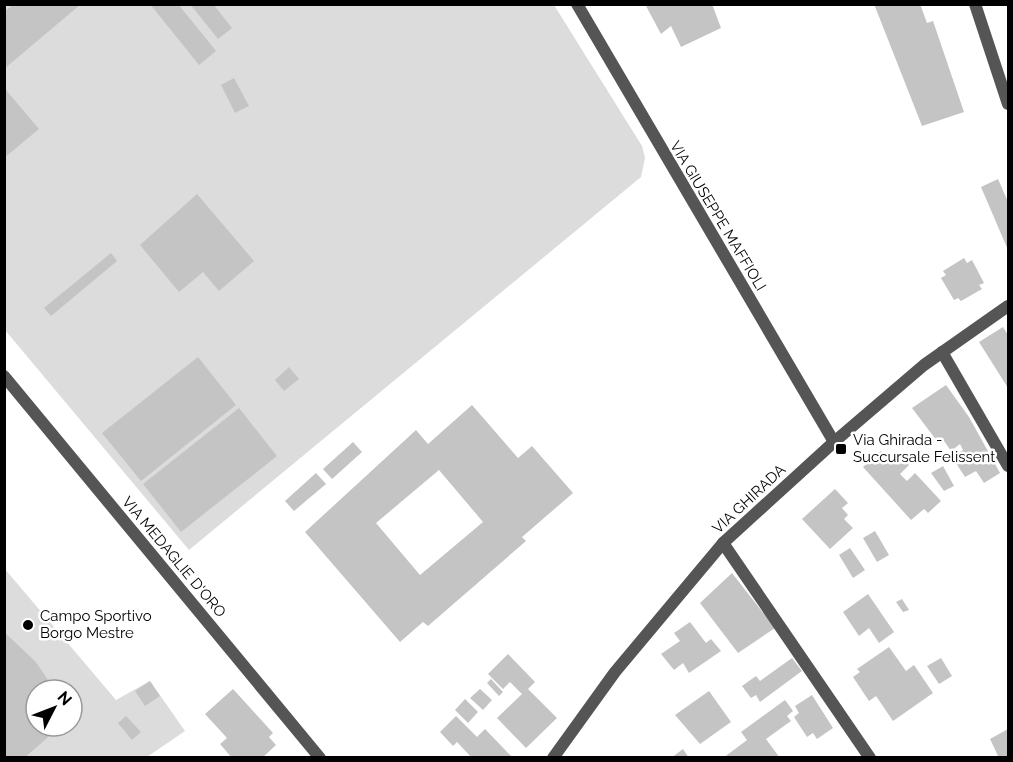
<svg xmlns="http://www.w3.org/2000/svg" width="1013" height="762" viewBox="0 0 1013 762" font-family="Raleway,sans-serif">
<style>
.green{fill:#dcdcdc;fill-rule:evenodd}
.building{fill:#c4c4c4;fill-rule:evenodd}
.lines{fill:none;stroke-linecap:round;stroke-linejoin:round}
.minor{stroke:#555;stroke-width:12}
.poi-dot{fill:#000;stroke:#fff;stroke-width:2}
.labels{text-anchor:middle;stroke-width:5;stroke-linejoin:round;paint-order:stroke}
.street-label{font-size:15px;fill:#000;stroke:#fff}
.poi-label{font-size:15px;fill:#000;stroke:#fff;text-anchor:start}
</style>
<rect width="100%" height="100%" fill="#fff"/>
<g class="green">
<path d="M4 5H554L642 146 645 158 641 177 189 550 5 330Z"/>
<path d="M4 568 116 700 150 681 185 731 147 757H5ZM36 690H72V726H36Z"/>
</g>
<g class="building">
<path d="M14 4H81L4 69V12Z"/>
<path d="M150 4H178L216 51 199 65Z"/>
<path d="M190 4H213L232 28 218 39Z"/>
<path d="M645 4H712L721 28 681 47 671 26 661 34Z"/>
<path d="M874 4H920L927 23 933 21 964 112 922 126Z"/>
<path d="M234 78 249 106 235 113 221 85Z"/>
<path d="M6 90 39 129 4 158V91Z"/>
<path d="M998 179 1008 202V250L981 187Z"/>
<path d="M197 194 254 261 219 291 203 272 179 292 140 245Z"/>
<path d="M111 253 117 261 51 316 44 308Z"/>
<path d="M964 258 967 263 972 260 984 283 979 285 982 289 961 301 958 298 954 300 941 278 946 275 943 271Z"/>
<path d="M1003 327 1008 335V388L979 342Z"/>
<path d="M198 357 236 405 141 481 102 433Z"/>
<path d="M289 367 299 379 284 391 275 380Z"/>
<path d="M946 385 969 417 1000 473 984 483 976 471 965 477 952 457 963 450 960 444 951 451 942 438 937 441 912 408Z"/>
<path d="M472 405 518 458 532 446 573 493 522 537 526 541 428 626 423 622 400 642 305 532 416 430 428 444ZM439 470 483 522 420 575 376 523Z"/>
<path d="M239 408 277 456 181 532 143 484Z"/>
<path d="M353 442 362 452 332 479 323 469Z"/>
<path d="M881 451 890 460 898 452 909 465 900 474 907 481 915 473 941 501 928 513 924 509 911 520 863 467Z"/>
<path d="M943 466 954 486 944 491 931 473Z"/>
<path d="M316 473 326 484 294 511 285 501Z"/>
<path d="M835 489 848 503 842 508 848 515 844 519 853 528 830 549 802 519Z"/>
<path d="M875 531 889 555 877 562 863 538Z"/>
<path d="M850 548 865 570 853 578 839 555Z"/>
<path d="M732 573 775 628 738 653 700 603Z"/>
<path d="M868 594 894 632 879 643 869 628 859 636 843 612Z"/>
<path d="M902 599 909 610 903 612 896 602Z"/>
<path d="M690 622 706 643 711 639 721 651 689 673 683 663 674 670 661 654 680 641 674 633Z"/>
<path d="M4 632 35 661 55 690H36V726H61L24 758H4Z"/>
<path d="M889 647 906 671 914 665 933 693 893 721 876 696 869 701 853 677 860 672 857 669Z"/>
<path d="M508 654 535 682 528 689 557 718 526 748 497 718 522 694 510 682 503 689 488 674Z"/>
<path d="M792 658 802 671 760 702 756 695 751 698 742 686 756 676 760 681Z"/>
<path d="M941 658 952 676 939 684 927 666Z"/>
<path d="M491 679 503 692 499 696 487 683Z"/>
<path d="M150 681 160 696 145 706 135 691Z"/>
<path d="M233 689 273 733 269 737 276 745 262 758H232L220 744 227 738 205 714Z"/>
<path d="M480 689 492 700 483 710 470 698Z"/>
<path d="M709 691 731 722 700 744 675 715Z"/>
<path d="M812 695 833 728 817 739 813 733 807 737 794 717 799 713 795 706Z"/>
<path d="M465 699 478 712 468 723 455 710Z"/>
<path d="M785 700 793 711 787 716 791 721 766 739 780 758H723L747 740 741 732Z"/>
<path d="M126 716 141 732 132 740 118 723Z"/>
<path d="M456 716 477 737 485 729 513 758H472L457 742 453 746 440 732Z"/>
<path d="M1008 729V758H999L990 739Z"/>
<path d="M683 749 689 758H671Z"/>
</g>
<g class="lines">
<g class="minor">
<path d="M577 4 834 442"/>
<path d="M975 4 1008 104"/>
<path d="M942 352 1008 466"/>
<path d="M4 376 320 758"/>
<path d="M723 543 870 758"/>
<path d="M553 758 615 672 723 543 834 442 924 365 1008 306"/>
</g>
</g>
<g class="poi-dot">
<rect x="835" y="443" width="12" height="12" rx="3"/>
<circle cx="28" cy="625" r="6"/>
</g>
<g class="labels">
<g class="street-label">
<text transform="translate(718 216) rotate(59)" y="5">VIA GIUSEPPE MAFFIOLI</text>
<text transform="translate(749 499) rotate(-43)" y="5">VIA GHIRADA</text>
<text transform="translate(174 557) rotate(50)" y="5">VIA MEDAGLIE D'ORO</text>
</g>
<g class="poi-label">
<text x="853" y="445">Via Ghirada -<tspan x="853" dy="17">Succursale Felissent</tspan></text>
<text x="40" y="621">Campo Sportivo<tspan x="40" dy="17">Borgo Mestre</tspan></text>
</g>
</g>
<rect width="1013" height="762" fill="none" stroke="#000000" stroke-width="12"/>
<g transform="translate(54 708) rotate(48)"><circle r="28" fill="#ffffff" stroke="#999999" stroke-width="1.5"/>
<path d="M0-4.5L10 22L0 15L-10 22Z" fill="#000000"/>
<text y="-9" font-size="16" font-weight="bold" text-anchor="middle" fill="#000000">N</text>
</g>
</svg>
